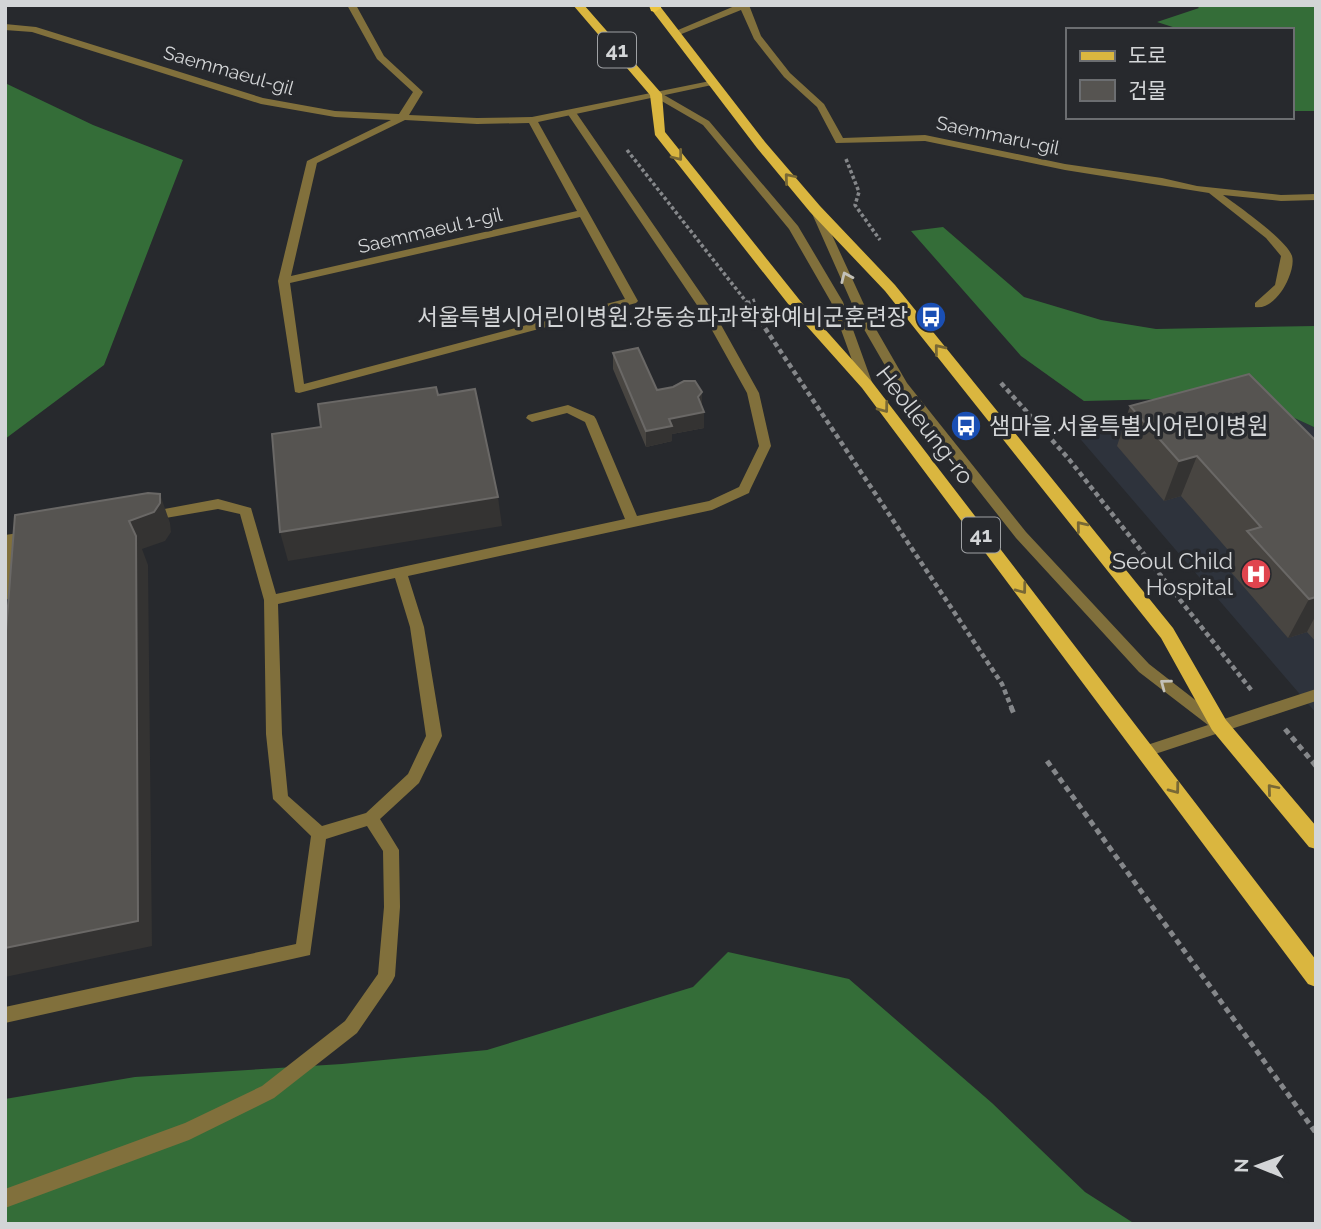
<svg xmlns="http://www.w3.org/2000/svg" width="1321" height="1229" viewBox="0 0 1321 1229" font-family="Raleway,'Noto Sans KR',sans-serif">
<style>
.built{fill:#2e333c}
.forest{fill:#346d38}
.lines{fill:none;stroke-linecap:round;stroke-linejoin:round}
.path-far2{stroke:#85878a;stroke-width:3.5;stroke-dasharray:3.5 2.5;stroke-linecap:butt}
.path-far1{stroke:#85878a;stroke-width:4.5;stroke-dasharray:5 3.5;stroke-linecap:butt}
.path{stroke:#85878a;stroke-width:5;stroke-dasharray:6 4.5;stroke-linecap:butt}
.service{fill:#81703c;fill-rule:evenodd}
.minor{fill:#81703c;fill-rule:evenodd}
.primary{fill:#dab63f;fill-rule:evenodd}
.trunk{fill:#ecc43d;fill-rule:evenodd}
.wall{fill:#484541}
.shaded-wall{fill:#343332}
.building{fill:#565451;stroke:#6a6866;stroke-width:2}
.oneway{stroke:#786835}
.oneway2{stroke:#c3c1b8}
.labels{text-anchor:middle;stroke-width:7;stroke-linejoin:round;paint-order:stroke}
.far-street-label{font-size:19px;fill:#d3d5d7;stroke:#27292d}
.shield{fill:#27292d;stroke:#9fa1a4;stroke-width:2}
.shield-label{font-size:21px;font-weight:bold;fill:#d3d5d7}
.poi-label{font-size:23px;fill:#d3d5d7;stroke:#27292d;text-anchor:end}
.street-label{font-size:23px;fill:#d3d5d7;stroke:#27292d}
</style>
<rect width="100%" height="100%" fill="#27292d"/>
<path class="built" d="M1249 397 1316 428V713L1076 434Z"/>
<g class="forest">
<path d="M1196 5H1316V111H1291V30H1182L1157 22 1199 8Z"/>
<path d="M5 83 93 125 183 160 104 365 5 439Z"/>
<path d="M943 227 1024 297 1101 320 1156 329 1316 326V428L1249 397 1084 401 1021 356 911 231Z"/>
<path d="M728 952 849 979 992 1103 1085 1192 1135 1224H5V1099L135 1077 342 1064 487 1050 693 987Z"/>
</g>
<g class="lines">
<g class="path-far2">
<path d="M627 150 752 309"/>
<path d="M846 159 859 192 855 205 880 240"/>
<path d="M747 303 755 300"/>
</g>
<g class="path-far1">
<path d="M751 307 1002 684 1012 709"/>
<path d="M1001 383 1068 458 1252 691"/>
</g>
<g class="path">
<path d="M1011 707 1014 714"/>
<path d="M1285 729 1316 766"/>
<path d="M1047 761 1316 1133"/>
</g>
<g class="service">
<path d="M737 5H749L761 36 790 73 824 104 843 138 925 135 1065 164 1162 178 1197 186 1281 195 1316 194V200L1281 201 1223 195C1238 206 1287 240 1292 256 1295 266 1287 284 1281 292 1275 300 1266 309 1255 307V303L1275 285 1281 256 1266 238 1209 193 1065 170 925 141 836 143 817 107 784 77 754 39 741 10 679 35 671 33Z"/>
<path d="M653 92H659L709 121 798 226 843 302 873 385 871 388H863L861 385 831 302 789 229 703 125 653 96Z"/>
<path d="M572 110 575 111 715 314 759 393 771 446 750 490 749 493 712 510 408 576 424 627 442 736 419 783 380 819 399 850 400 907 395 976 392 982 357 1033 274 1098 189 1140 5 1208V1189L185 1123 262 1086 345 1021 378 974 384 907 383 851 367 826 326 839 310 955 5 1023V1007L296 944 311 836 273 799 266 734 264 600 240 514 218 509 148 521 143 519 141 516 143 513 218 499 251 508 276 594 625 519 585 422 567 413 532 422 526 418 528 415 568 405 594 416 596 419 637 516 709 501 739 487 759 446 747 393 703 314 567 113ZM395 578 410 627 426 736 408 774 366 813 322 826 288 796 282 734 278 604Z"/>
<path d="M815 206 820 209 873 324 907 383 1026 532 1149 664 1221 720 1316 689V701L1146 757 1141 755 1138 751 1141 747 1208 725 1139 672 1016 538 898 388 861 324 810 209Z"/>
<path d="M32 531 37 533 39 536 37 539 15 543 12 596 5 601V535Z"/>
</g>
<path class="minor" d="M347 5H356L384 56 423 92 409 115 477 118 532 117 715 80 717 82 712 85 538 122 638 301 636 303 299 393 295 392 278 281 307 161 391 120 335 117 261 104 32 32 5 30V24L36 27 263 98 335 111 399 114 413 92 377 59ZM405 120 477 124 529 123 577 211 291 276 317 163ZM580 217 625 299 304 384 290 283Z"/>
<g class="primary">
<path d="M573 5H584L662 94 665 132 806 308 872 382 1316 960V987L1308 984 862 388 796 314 655 135 650 95Z"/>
<path d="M648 5H659L765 142 820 206 895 285 1173 628 1226 720 1316 826V849L1309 847 1212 730 1161 638 885 291 810 212 757 148Z"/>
</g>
<path class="trunk" d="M649 5H661V8L655 12 651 11Z"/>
</g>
<g class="wall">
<path d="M613 353 657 390 673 387 702 392V407L704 412V428L672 434V441L646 447 613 369Z"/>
<path d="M1130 406 1316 441V642L1307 632 1288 638 1230 571 1235 558 1181 496 1164 501 1117 446Z"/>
</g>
<g class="shaded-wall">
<path d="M702 392V407L698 397Z"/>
<path d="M704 412V428L672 434V441L646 447V431L669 419Z"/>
<path d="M1197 456 1181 496 1164 501 1179 461Z"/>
<path d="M160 494 170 523 171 532 165 541 142 549 148 565 152 946 5 977V948L129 521Z"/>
<path d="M498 497 502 526 288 561 280 532Z"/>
<path d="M1316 597V615L1307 632 1288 638 1309 599Z"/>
</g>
<g class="building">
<path d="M638 348 657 390 673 387 684 381H695L702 392 698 397 704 412 669 419 672 426 646 431 613 353Z"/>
<path d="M1249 374 1316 441V597L1309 599 1247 531 1261 527 1197 456 1179 461 1130 406Z"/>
<path d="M436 387 438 395 475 389 498 497 280 532 272 434 321 427 318 404Z"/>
<path d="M148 493 160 494V503L154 512 129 521 136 536 138 921 5 948V644L15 515Z"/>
</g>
<defs><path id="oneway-chevron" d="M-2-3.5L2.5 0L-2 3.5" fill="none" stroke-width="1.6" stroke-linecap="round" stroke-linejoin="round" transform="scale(1.75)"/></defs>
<g class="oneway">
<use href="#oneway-chevron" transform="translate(678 156) rotate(52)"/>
<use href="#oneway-chevron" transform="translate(789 178) rotate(-130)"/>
<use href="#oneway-chevron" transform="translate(939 349) rotate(-129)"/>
<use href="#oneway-chevron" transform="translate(884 408) rotate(53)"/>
<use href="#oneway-chevron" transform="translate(1081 526) rotate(-129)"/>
<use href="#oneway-chevron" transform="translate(1022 589) rotate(53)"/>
<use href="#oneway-chevron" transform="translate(1175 789) rotate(53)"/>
<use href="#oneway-chevron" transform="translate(1272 789) rotate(-130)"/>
</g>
<g class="oneway2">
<use href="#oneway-chevron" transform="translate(846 277) rotate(-114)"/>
<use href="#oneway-chevron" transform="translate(1165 684) rotate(-143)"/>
</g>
<defs>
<g id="bus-disc" transform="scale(1.575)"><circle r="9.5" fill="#1a4fb4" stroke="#27292d"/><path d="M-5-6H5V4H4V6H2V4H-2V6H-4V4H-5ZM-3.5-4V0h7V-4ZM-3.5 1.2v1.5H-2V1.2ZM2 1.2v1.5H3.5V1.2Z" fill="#fff"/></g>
<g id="hospital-disc" transform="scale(1.575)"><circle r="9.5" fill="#e0444e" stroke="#27292d"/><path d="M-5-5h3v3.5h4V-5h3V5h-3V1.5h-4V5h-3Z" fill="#fff"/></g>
</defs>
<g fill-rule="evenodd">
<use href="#bus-disc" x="931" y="317"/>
<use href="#bus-disc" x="966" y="426"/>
<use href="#hospital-disc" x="1256" y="574"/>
</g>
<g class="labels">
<g class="far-street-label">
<text transform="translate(229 70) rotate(16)" y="7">Saemmaeul-gil</text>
<text transform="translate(998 135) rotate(12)" y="7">Saemmaru-gil</text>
<text transform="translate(430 230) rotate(-13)" y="7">Saemmaeul 1-gil</text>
</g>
<g class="shield">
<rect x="598" y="32.5" width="38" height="35" rx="5"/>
<rect x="962" y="517.5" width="38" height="35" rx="5"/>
</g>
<g class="shield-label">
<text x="617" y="57">41</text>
<text x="981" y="542">41</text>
</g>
<g class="poi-label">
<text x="908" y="325">서울특별시어린이병원.강동송파과학화예비군훈련장</text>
<text x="989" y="434" text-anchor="start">샘마을.서울특별시어린이병원</text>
<text x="1233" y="569">Seoul Child<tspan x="1233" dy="26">Hospital</tspan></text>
</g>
<g class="street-label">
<text transform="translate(925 425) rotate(52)" y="8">Heolleung-ro</text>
</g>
</g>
<rect width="1321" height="1229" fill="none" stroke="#d3d5d7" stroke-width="14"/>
<rect x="1066" y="28" width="228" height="91" fill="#27292d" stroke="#6c6e71" stroke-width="2"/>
<rect x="1080" y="51" width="35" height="10" fill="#dab63f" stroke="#6c6e71" stroke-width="2"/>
<text x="1128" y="63" font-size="21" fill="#d3d5d7">도로</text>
<rect x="1080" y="80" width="35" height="21" fill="#565451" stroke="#6c6e71" stroke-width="2"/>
<text x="1128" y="98" font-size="21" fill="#d3d5d7">건물</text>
<g transform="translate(1258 1166) rotate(271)" stroke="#27292d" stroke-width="5" paint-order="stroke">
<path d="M0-5L12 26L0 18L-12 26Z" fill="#d3d5d7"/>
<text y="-10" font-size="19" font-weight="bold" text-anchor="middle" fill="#d3d5d7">N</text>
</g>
</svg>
